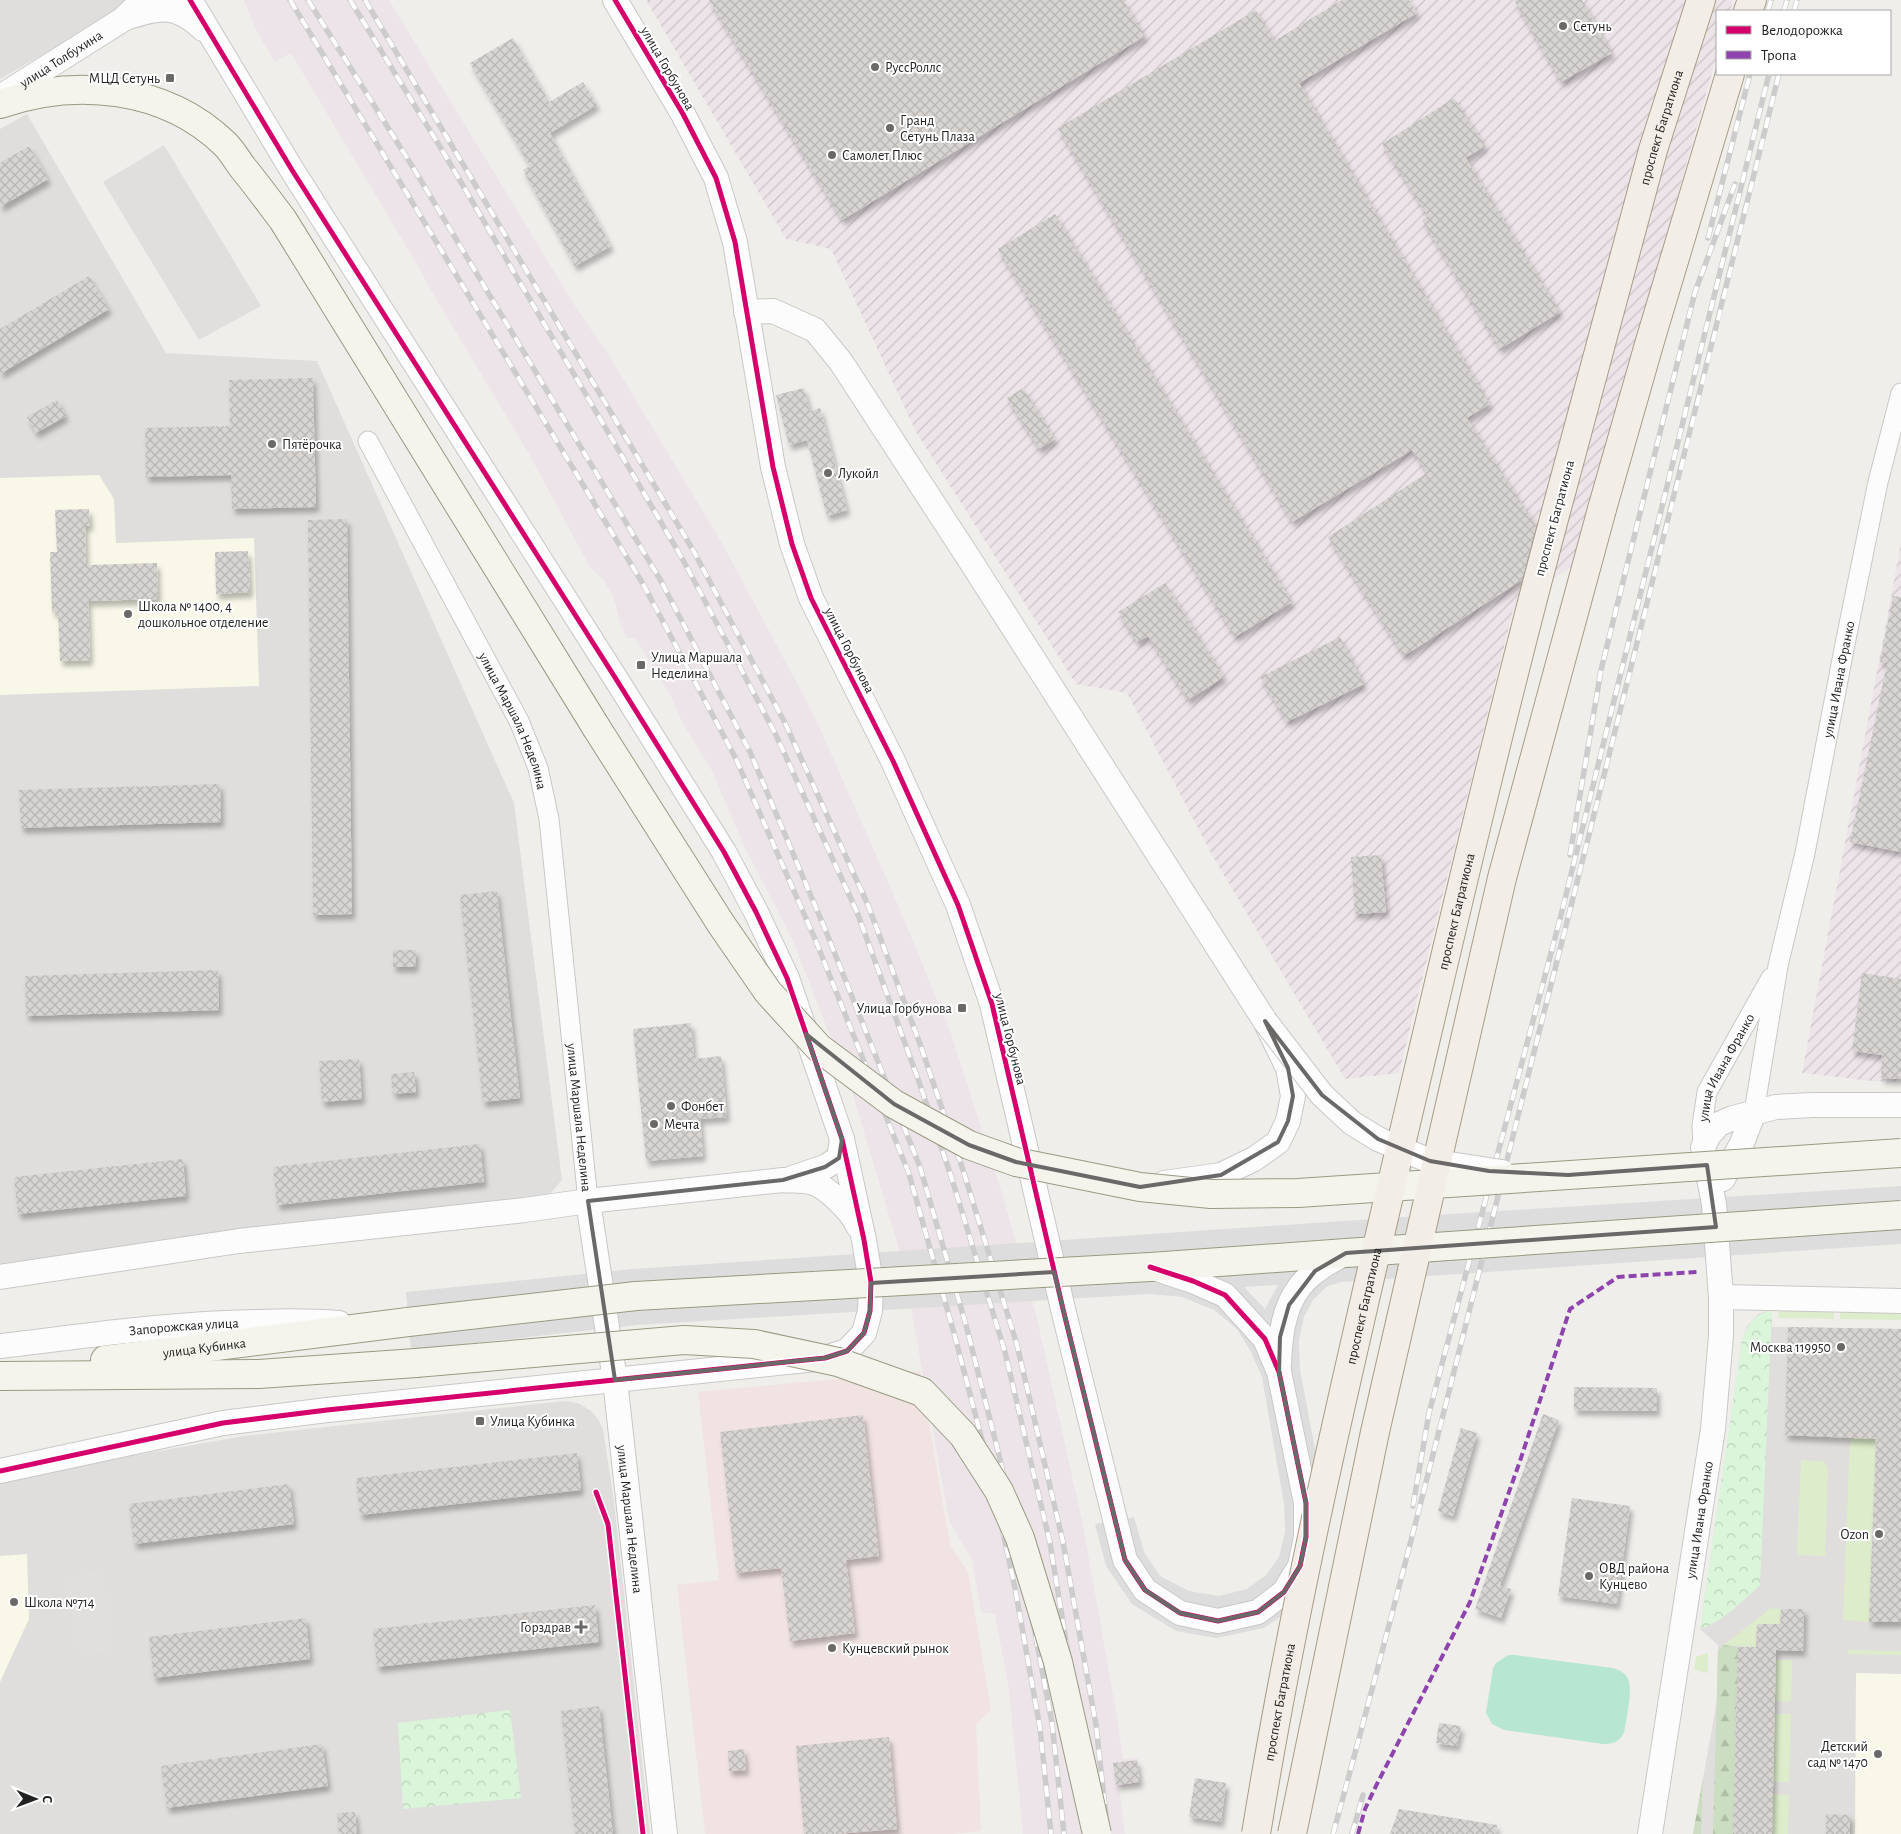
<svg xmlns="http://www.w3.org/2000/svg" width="1901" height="1834" viewBox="0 0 1901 1834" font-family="'Alegreya Sans',sans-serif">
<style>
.residential{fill:#dfdedc}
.commercial{fill:#f1e3e1}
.industrial{fill:url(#industrial-furrows)}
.education{fill:#f8f7e8}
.railway{fill:#ede4e9}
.grass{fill:#ddeccb}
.forest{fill:url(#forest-firs)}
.park{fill:url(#park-crowns)}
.pitch{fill:#b7e6d2}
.parking{fill:#e0dfde}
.pier{fill:#dedddd;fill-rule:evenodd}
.building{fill:url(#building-cross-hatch);filter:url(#shadow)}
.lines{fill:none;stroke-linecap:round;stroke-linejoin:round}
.minor-casing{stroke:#c9c8c7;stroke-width:21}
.tertiary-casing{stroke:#c9c8c7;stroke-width:26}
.secondary-casing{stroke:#999a82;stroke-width:30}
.primary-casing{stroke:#a79c86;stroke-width:30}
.minor{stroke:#fdfcfc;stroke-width:19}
.tertiary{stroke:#fdfcfc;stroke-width:24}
.secondary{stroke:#f4f4ed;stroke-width:28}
.primary{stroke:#f3ede7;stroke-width:28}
.rail-casing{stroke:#ccc;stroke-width:5.5}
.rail{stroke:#fff;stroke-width:4;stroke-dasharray:11;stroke-linecap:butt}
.tertiary-bridge-casing{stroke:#c9c8c7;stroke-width:26;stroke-linecap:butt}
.secondary-bridge-casing{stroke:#999a82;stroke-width:30;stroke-linecap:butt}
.primary-bridge-casing{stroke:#a79c86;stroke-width:30;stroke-linecap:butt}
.tertiary-bridge{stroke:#fdfcfc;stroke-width:24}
.secondary-bridge{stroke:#f4f4ed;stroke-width:28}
.primary-bridge{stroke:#f3ede7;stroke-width:28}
.quiet{stroke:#8e44ad;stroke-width:4;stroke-dasharray:8 4;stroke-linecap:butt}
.cycleway-casing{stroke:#fff;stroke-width:8}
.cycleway{stroke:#d6006c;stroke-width:5}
.marked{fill:none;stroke:#6a6968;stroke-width:4;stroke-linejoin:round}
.poi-dot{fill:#6a6968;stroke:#fff;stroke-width:2}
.labels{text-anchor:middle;stroke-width:4;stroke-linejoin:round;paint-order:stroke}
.poi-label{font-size:14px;fill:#222;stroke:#fff;text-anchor:start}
.street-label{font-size:14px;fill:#222;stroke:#fff}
</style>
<defs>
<pattern id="industrial-furrows" width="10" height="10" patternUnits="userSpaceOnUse" patternTransform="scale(1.25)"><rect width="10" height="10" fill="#ede4e9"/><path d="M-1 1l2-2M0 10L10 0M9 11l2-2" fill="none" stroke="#cbc3c8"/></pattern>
<pattern id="forest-firs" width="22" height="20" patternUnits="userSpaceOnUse" patternTransform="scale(1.25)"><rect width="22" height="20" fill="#cbdec1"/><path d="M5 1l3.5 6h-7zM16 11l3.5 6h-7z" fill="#aebea6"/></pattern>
<pattern id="park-crowns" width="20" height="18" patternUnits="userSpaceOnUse" patternTransform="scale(1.25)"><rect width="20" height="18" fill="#daf5da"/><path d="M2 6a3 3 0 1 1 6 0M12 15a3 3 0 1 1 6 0" fill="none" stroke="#bbd2bb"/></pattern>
<pattern id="building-cross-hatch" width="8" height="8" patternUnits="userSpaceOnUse" patternTransform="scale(1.25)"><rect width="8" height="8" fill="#d7d4d2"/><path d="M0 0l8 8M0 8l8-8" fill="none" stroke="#b8b6b4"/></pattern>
<filter id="shadow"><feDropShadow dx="3" dy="5.5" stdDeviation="2.5" flood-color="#0004"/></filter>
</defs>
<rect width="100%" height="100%" fill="#f0eeeb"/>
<g class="residential">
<path d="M0 0H134L110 16 0 79Z"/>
<path d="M27 114 166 353 317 361 514 803 562 1180 549 1195 0 1265V129Z"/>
<path d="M1772 1309V1327L1901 1329V1834H1693L1717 1700 1718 1645 1700 1629 1742 1340 1747 1326 1758 1314Z"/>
<path d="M565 1401 578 1403 591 1411 598 1419 603 1429 614 1502 650 1834H0V1484L126 1457 243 1436Z"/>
</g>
<path class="commercial" d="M920 1371 950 1545 968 1572 991 1710 976 1724 981 1831 954 1834H705L677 1585 719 1580 698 1392Z"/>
<g class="industrial">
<path d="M646 0H1733L1730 11H1717V55L1574 564 1513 610 1399 1073 1345 1079 1212 855 1127 693 1076 684 916 432 831 249 786 239Z"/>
<path d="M1901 543V1082L1872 1081 1802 1073Z"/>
</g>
<g class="education">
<path d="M99 475 114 499 116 543 254 538 259 686 0 695V478Z"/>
<path d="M27 1554 29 1619 0 1682V1556Z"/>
<path d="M1856 1673 1901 1674V1834H1855Z"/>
</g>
<path class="railway" d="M244 0H389L574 304 612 360 721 541 814 715 893 893 951 1033 1005 1203 1037 1318 1083 1525 1117 1717 1123 1759 1138 1758 1141 1784 1119 1787 1125 1834H1023L1009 1691 995 1613H981L972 1560 949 1521 903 1263 853 1095 793 941 744 846 711 769 684 726 672 698 635 638H627L620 624 614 598 602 578 591 569 530 456 427 284 422 273 291 53 275 62 256 30Z"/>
<g class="grass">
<path d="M1779 1309 1834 1310V1319L1778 1318Z"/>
<path d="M1840 1310 1901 1312V1320L1840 1319Z"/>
<path d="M1850 1438 1876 1439 1869 1622 1843 1620Z"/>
<path d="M1801 1460 1824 1461 1828 1468 1825 1556 1797 1555Z"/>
<path d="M1771 1608 1781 1609 1780 1624H1757L1756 1647 1724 1645Z"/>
<path d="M1850 1650 1901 1651V1655L1846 1654Z"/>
<path d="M1708 1653V1673L1694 1670 1696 1657Z"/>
<path d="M1776 1660H1792L1791 1702 1775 1701Z"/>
<path d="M1775 1714H1791L1789 1782H1773Z"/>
<path d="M1773 1794 1789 1795 1788 1834H1772Z"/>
</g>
<g class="forest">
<path d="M1724 1645 1738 1647 1733 1834H1713L1718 1651Z"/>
<path d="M1703 1778 1701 1834H1693Z"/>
</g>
<g class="park">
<path d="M1772 1309 1760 1585C1742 1601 1723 1622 1700 1629L1742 1340C1748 1323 1755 1315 1772 1309Z"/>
<path d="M510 1710 521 1798 403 1809 398 1723Z"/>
</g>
<path class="pitch" d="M1508 1655H1515L1613 1668C1619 1670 1624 1672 1627 1677 1634 1687 1626 1720 1624 1733 1619 1742 1613 1744 1603 1744L1504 1730 1492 1724 1486 1713 1493 1668 1496 1663Z"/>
<g class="parking">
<path d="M164 145 261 306 199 340 103 182Z"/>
<path d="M104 1570 115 1650 78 1655 67 1575Z"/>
</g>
<path class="pier" d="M1901 1186V1244L1341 1282 1326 1287 1313 1300 1304 1317 1299 1340 1300 1370 1325 1501 1297 1605 1264 1628 1216 1638 1176 1631 1132 1604 1106 1566 1095 1524 1134 1517 1144 1552 1160 1576 1189 1591 1219 1596 1247 1589 1266 1575 1279 1557 1285 1532 1284 1504 1262 1377 1250 1350 1237 1329 1214 1310 1182 1297 1149 1294 637 1325 411 1350 406 1292 633 1269 1418 1216ZM1278 1285 1265 1309 1245 1288V1287Z"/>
<g class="building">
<path d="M709 0H1123L1145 36 842 220Z"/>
<path d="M1342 0H1409L1417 13 1299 83 1490 404 1467 418 1536 526 1522 580 1404 656 1328 537 1427 473 1412 450 1292 522 1058 128 1256 10 1274 41Z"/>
<path d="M1514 0H1582L1612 53 1561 82Z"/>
<path d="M513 38 549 102 583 82 597 105 550 133 611 246 575 266 523 170 530 166 470 63Z"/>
<path d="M1454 98 1485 146 1466 158 1560 312 1500 349 1422 220 1428 216 1382 144Z"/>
<path d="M29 146 48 179 0 207V163Z"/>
<path d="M1055 214 1292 602 1235 637 998 249Z"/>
<path d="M89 276 109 309 0 374V329Z"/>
<path d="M313 378 316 507 232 509 231 475 146 477 145 428 230 426 229 380Z"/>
<path d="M804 388 810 411 820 408 847 510 827 516 807 440 789 445 776 395Z"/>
<path d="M1023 388 1055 439 1039 449 1007 398Z"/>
<path d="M57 400 66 416 36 433 27 417Z"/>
<path d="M89 509 90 526H85L86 565 157 563 158 599 88 601 90 660 60 661 58 612H52L50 552H57L55 510Z"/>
<path d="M347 519 352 914 313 915 308 520Z"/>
<path d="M248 551 250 592 216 594 215 552Z"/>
<path d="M1165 583 1224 677 1188 700 1148 636 1137 642 1118 612Z"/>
<path d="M1893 596 1901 597V852L1850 842 1887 663 1880 662Z"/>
<path d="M1340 637 1364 684 1287 722 1260 677Z"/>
<path d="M220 784 221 822 21 828 19 790Z"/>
<path d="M1381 855 1386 912 1355 914 1351 857Z"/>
<path d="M497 891 520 1098 483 1102 460 895Z"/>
<path d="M393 950H416L415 967H393Z"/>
<path d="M218 970 219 1010 26 1016 25 976Z"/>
<path d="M1862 973 1901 979V1079L1881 1078 1882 1055 1852 1051Z"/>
<path d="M691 1023 694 1059 721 1056 727 1117 700 1119 703 1156 646 1161 633 1029Z"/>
<path d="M359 1059 362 1099 322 1102 319 1061Z"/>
<path d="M414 1072 416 1092 393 1094 391 1074Z"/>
<path d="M480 1144 484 1182 277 1205 273 1167Z"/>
<path d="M183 1159 186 1196 18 1214 14 1177Z"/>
<path d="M1788 1327 1901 1329V1622H1869L1876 1439 1785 1435Z"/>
<path d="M1574 1387 1657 1388V1411L1574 1410Z"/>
<path d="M1543 1414 1559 1420 1500 1586 1511 1589 1501 1618 1475 1609Z"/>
<path d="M863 1415 879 1556 846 1560 855 1633 790 1641 781 1568 736 1573 720 1432Z"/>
<path d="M1461 1428 1477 1433 1453 1516 1438 1511Z"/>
<path d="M577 1453 581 1490 360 1515 356 1478Z"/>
<path d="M289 1484 294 1524 134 1544 129 1504Z"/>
<path d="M1572 1498 1630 1506 1617 1604 1558 1596Z"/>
<path d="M595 1605 599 1642 377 1667 373 1629Z"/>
<path d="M1781 1609H1804L1803 1651 1776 1650 1772 1834H1733L1738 1647H1756L1757 1624H1780Z"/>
<path d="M306 1618 310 1659 154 1678 149 1637Z"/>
<path d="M599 1706 613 1834H575L561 1711Z"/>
<path d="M1439 1723 1461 1726 1457 1746 1436 1743Z"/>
<path d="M889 1737 897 1829 836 1834H804L796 1746Z"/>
<path d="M322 1744 328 1786 167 1808 161 1766Z"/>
<path d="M744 1749 746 1770 729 1771 728 1751Z"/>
<path d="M1137 1760 1140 1782 1116 1785 1113 1763Z"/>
<path d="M1195 1778 1226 1783 1221 1822 1189 1817Z"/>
<path d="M1399 1809 1497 1825 1496 1834H1390Z"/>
<path d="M355 1812 357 1834H339L337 1813Z"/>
<path d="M1826 1814 1850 1815V1834H1826Z"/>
</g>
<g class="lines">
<g class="minor-casing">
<g id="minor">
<path id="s1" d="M368 441 519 721 538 768 549 819 588 1201"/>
<path id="s2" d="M1754 1112 1778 966 1805 853 1845 644 1878 482 1901 393"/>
<path id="s3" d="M1703 1147 1702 1126 1707 1092 1771 978"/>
</g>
</g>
<g class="tertiary-casing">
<g id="tertiary">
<path d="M615 0 683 114 716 178 735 242 773 467 792 544 811 598 893 761 958 905 992 1004 1063 1309 1125 1560 1145 1590 1180 1613 1218 1621 1258 1612 1284 1592 1300 1566 1306 1537V1503L1279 1372 1265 1339 1225 1295 1193 1281 1154 1268"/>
<path d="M126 18C160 7 175 3 203 29"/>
<path id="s4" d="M0 97 122 20 143 0"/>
<path d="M746 312 773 311 815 330 841 362 968 557 1265 1021 1288 1068 1293 1096 1288 1121 1278 1142 1254 1159 1221 1175 1164 1183"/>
<path d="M792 1178 825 1167 839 1158 842 1139"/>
<path d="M1723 1179 1742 1143 1754 1112"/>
<path id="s5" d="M588 1201 615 1380 665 1834"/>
<path d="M0 1277 239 1241 525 1210 588 1201 783 1180C792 1181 802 1180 810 1182 826 1185 852 1212 858 1226"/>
<path d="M1721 1297 1901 1301"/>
<path id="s6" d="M0 1346C86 1336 172 1323 259 1322 286 1321 312 1321 339 1323"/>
<path d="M1279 1365C1280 1330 1285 1293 1316 1271 1325 1264 1336 1258 1346 1253"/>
<path d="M0 1471 223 1423 327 1410 825 1358 847 1351 864 1333 870 1311 871 1282 864 1240 842 1139 787 978 756 912 724 852 616 679 292 170 190 0"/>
<path id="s7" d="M1650 1834 1713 1429 1721 1336V1297L1714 1204 1703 1147 1709 1135 1719 1124 1733 1118 1776 1107 1812 1105H1901"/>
</g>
</g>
<g class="secondary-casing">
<g id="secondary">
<path d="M0 104C76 78 165 86 225 144 232 151 237 160 243 168 257 185 270 203 283 220L596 727"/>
<path d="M1150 1267 1346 1253"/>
<path id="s8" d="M105 1360 408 1322"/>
<path d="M0 1376 259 1374 416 1363"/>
</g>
</g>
<g class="primary-casing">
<g id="primary">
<path d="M1748 11 1752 0"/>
<path id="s9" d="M1562 489 1653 150 1701 0"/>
<path d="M1602 509 1650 341 1730 74"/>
</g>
</g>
<use href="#minor" class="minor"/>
<use href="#tertiary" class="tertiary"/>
<use href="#secondary" class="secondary"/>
<use href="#primary" class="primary"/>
<g class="rail-casing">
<g id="rail">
<path d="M290 0 643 584 736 759 815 939 909 1174 954 1333 988 1463 1015 1588 1040 1728 1051 1834"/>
<path d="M308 0 414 169 661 581 750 752 825 929 920 1167 966 1325 1000 1459 1026 1584 1052 1723 1064 1834"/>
<path d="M350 0 442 150 682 558 775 733 857 912 918 1079 951 1176 1005 1352 1050 1543 1080 1727 1093 1834"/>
<path d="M365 0 693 550 785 723 868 905 920 1044 964 1173 1017 1345 1063 1542 1096 1725 1108 1834"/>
<path d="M1768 11 1771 0"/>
<path d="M1784 11 1787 0"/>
<path d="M1794 11 1797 0"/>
<path d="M1708 238 1750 74"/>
<path d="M1570 855 1601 670 1695 292 1735 184"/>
<path d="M1413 1506 1429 1413 1560 919 1769 74"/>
<path d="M1333 1834C1404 1576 1468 1316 1533 1056 1616 729 1698 402 1779 74"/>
<path d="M1352 1834 1363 1795"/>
</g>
</g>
<use href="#rail" class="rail"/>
<g class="tertiary-bridge-casing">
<path id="tertiary-bridge" d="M1265 1021 1322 1095 1352 1123 1378 1139 1430 1161 1502 1172"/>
</g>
<g class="secondary-bridge-casing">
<g id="secondary-bridge">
<path d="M596 727 721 924 768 992 819 1048 894 1104 969 1145 1016 1162 1140 1187 1211 1194 1298 1193 1901 1153"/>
<path d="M1346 1253 1901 1215"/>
<path d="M408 1322 636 1296 1150 1267"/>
<path d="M416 1363 684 1340 754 1344 838 1362 922 1392 963 1435 999 1491 1020 1538 1058 1662 1097 1834"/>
</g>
</g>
<g class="primary-bridge-casing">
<g id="primary-bridge">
<path id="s10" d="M1256 1834C1294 1599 1349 1367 1403 1136 1454 919 1504 703 1562 489"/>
<path d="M1292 1834 1375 1432 1502 878 1602 509"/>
</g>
</g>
<use href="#tertiary-bridge" class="tertiary-bridge"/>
<use href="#secondary-bridge" class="secondary-bridge"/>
<use href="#primary-bridge" class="primary-bridge"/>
<path class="quiet" d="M1358 1834 1365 1809 1376 1786 1470 1602 1520 1461 1570 1309 1618 1277 1697 1272"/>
<g class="cycleway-casing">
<g id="cycleway">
<path d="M615 0 683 114 716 178 735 242 773 467 792 544 811 598 893 761 958 905 992 1004 1063 1309 1125 1560 1145 1590 1180 1613 1218 1621 1258 1612 1284 1592 1300 1566 1306 1537V1503L1279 1372 1265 1339 1225 1295 1193 1281 1150 1267"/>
<path d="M0 1471 223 1423 327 1410 825 1358 847 1351 864 1333 870 1311 871 1282 864 1240 842 1139 787 978 756 912 724 852 616 679 292 170 190 0"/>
<path d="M596 1492 608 1524 643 1834"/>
</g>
</g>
<use href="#cycleway" class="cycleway"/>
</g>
<path class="marked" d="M1265 1021 1322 1095 1378 1139 1430 1161 1489 1171 1568 1175 1707 1165 1716 1227 1346 1253 1315 1271 1289 1305 1280 1337 1279 1372 1306 1503V1537L1300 1566 1284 1592 1258 1612 1218 1621 1180 1613 1145 1590 1125 1560 1054 1272 871 1283 870 1311 864 1333 847 1351 825 1358 615 1380 588 1201 783 1180 825 1167 839 1158 842 1139 806 1034 894 1104 969 1145 1016 1162 1140 1187 1221 1175 1278 1142 1288 1121 1293 1096 1288 1068Z"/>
<g class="poi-dot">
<circle cx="1563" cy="26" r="5"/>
<circle cx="875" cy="67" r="5"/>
<rect x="165" y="73" width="10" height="10" rx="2.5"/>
<circle cx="890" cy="128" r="5"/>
<circle cx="832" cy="155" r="5"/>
<circle cx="272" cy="444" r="5"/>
<circle cx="828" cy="473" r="5"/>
<circle cx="128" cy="614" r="5"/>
<rect x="636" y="660" width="10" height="10" rx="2.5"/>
<rect x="957" y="1003" width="10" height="10" rx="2.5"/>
<circle cx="671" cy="1106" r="5"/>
<circle cx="654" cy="1124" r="5"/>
<circle cx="1841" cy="1347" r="5"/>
<rect x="475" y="1416" width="10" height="10" rx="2.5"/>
<circle cx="1879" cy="1534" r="5"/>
<circle cx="1589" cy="1576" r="5"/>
<circle cx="14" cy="1602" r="5"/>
<path d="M578.5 1619.5h5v5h5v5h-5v5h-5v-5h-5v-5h5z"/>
<circle cx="832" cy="1648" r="5"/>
<circle cx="1878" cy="1754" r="5"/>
</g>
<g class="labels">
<g class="poi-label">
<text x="1573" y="31">Сетунь</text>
<text x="885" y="72">РуссРоллс</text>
<text x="160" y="83" text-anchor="end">МЦД Сетунь</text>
<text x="900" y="125">Гранд<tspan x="900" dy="16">Сетунь Плаза</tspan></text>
<text x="842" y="160">Самолет Плюс</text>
<text x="282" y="449">Пятёрочка</text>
<text x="838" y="478">Лукойл</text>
<text x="138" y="611">Школа № 1400, 4<tspan x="138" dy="16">дошкольное отделение</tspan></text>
<text x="651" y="662">Улица Маршала<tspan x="651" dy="16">Неделина</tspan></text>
<text x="952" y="1013" text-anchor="end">Улица Горбунова</text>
<text x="681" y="1111">Фонбет</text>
<text x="664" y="1129">Мечта</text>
<text x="1831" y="1352" text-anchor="end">Москва 119950</text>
<text x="490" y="1426">Улица Кубинка</text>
<text x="1869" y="1539" text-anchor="end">Ozon</text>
<text x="1599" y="1573">ОВД района<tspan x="1599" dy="16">Кунцево</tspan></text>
<text x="24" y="1607">Школа №714</text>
<text x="571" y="1632" text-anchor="end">Горздрав</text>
<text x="842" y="1653">Кунцевский рынок</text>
<text x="1868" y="1751" text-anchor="end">Детский<tspan x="1868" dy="16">сад № 1470</tspan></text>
</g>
<g class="street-label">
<text dy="5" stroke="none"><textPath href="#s4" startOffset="72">улица Толбухина</textPath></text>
<text transform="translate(668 68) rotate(60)" y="5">улица Горбунова</text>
<text dy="5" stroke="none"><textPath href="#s9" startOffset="375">проспект Багратиона</textPath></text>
<text transform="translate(1554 518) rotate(-75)" y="5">проспект Багратиона</text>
<text transform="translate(850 650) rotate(63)" y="5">улица Горбунова</text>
<text dy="5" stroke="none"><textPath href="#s2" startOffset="441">улица Ивана Франко</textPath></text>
<text dy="5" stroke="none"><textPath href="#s1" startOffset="316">улица Маршала Неделина</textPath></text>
<text dy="5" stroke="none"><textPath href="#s10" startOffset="944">проспект Багратиона</textPath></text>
<text transform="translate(1011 1039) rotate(76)" y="5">улица Горбунова</text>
<text dy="5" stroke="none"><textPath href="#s3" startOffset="85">улица Ивана Франко</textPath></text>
<text dy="5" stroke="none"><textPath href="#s1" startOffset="721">улица Маршала Неделина</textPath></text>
<text dy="5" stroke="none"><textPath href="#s10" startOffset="539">проспект Багратиона</textPath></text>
<text dy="5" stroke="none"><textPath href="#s6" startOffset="185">Запорожская улица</textPath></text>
<text dy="5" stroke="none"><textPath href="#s8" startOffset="100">улица Кубинка</textPath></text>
<text dy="5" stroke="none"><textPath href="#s5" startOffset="321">улица Маршала Неделина</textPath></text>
<text dy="5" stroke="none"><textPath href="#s7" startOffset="318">улица Ивана Франко</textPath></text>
<text dy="5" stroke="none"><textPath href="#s10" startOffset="134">проспект Багратиона</textPath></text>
</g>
</g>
<rect x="1716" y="10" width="175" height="65" fill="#ffffff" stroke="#a7a7a7"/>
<rect x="1726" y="26" width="25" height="8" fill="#d6006c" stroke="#a7a7a7"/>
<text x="1761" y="35" font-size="15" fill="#222222">Велодорожка</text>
<rect x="1726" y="51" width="25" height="8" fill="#8e44ad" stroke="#a7a7a7"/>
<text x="1761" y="60" font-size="15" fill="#222222">Тропа</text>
<g transform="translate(35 1799) rotate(91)" stroke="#ffffff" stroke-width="4" paint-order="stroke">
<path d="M0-4L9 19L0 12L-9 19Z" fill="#222222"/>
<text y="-8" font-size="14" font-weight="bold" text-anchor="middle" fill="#222222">С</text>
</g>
</svg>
